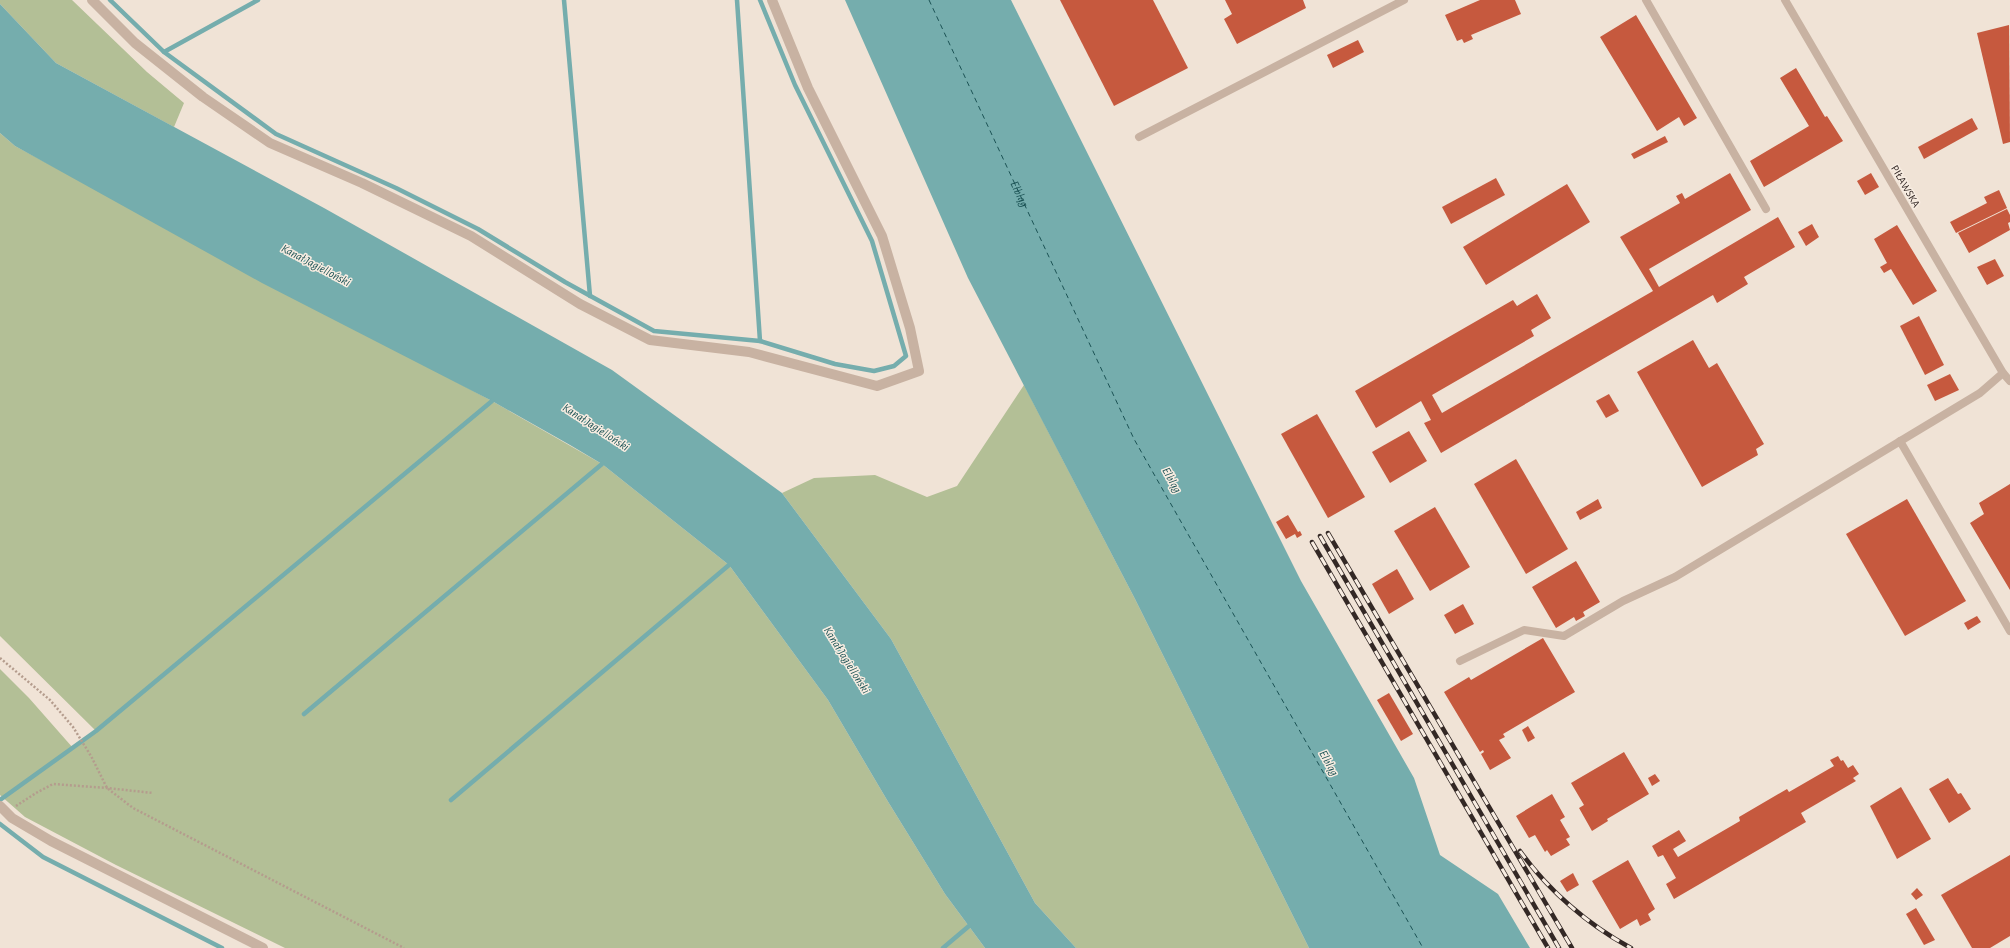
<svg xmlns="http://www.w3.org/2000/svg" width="2010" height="948" viewBox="0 0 2010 948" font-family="'Alegreya Sans',sans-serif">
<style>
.green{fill:#b3bf96}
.water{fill:#75adad}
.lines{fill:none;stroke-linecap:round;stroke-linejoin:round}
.stream{stroke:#75adad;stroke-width:4.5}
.ferry{stroke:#1b5254;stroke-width:1;stroke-dasharray:5 4;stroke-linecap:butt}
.building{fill:#c6593e}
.path{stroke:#b49c8d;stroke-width:2.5;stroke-dasharray:2 2;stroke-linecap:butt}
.service{stroke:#c8b2a2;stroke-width:8}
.minor{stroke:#c8b2a2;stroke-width:10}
.rail-casing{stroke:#332825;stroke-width:4.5}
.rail{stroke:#f8ede2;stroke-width:3;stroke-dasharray:9;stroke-linecap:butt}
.labels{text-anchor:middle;stroke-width:3;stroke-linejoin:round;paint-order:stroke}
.street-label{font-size:11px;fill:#332825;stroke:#f8ede2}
.water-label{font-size:12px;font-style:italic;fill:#1b5254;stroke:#f8ede2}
</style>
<rect width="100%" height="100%" fill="#f0e3d6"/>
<g class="green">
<path d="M0 0H72L147 72 184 103 174 127 56 63 0 4Z"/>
<path d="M0 133 15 146 492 401 602 464 729 565 828 700 887 800 945 894 985 948H285L116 865 25 817 0 795V669L29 698 73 748 96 731 0 636Z"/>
<path d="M1024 385 1135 599 1309 948H1076L1035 903 891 639 782 493 814 478 875 475 927 497 957 486Z"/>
</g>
<g class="water">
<path d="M845 0H1011L1301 581 1414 778 1440 855 1498 894 1530 948H1309L1135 599 968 278Z"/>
<path d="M0 4 56 63 324 208 612 370 782 493 891 639 1035 903 1076 948H985L945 894 887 800 828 700 729 565 602 464 570 445 492 401 262 283 15 146 0 133Z"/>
</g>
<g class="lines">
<g class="stream">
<path d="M110 0 164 52 258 0"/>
<path d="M564 0 590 296"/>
<path d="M737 0 760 341"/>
<path d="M164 52 276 134 396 188 478 229 565 282 654 331 760 341 835 364 874 371 894 366 906 356 872 241 795 85 760 0"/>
<path d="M304 714 602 464"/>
<path d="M0 800 96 731 492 401"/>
<path d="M451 800 729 565"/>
<path d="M0 824 43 857 222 948"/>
<path d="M943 948 969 926"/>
</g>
<path class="ferry" id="s1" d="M929 0 1134 439 1423 948"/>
</g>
<g class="building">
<path d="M1060 0H1153L1188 68 1114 106Z"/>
<path d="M1225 0H1303L1306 8 1237 44 1224 19 1232 14Z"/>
<path d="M1480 0H1515L1521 14 1471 35 1473 39 1464 43 1462 39 1457 41 1445 15Z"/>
<path d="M1636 15 1697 118 1684 126 1679 117 1657 131 1600 37Z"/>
<path d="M2009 25 2010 142 2003 144 1977 33Z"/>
<path d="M1358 40 1364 52 1333 68 1327 55Z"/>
<path d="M1796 68 1825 117 1827 116 1843 141 1764 187 1750 161 1809 126 1780 78Z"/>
<path d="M1972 118 1978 129 1924 159 1918 147Z"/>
<path d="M1665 136 1668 142 1634 159 1631 154Z"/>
<path d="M1730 173 1751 210 1649 269 1659 287 1778 217 1795 247 1744 277 1748 284 1717 303 1713 295 1441 453 1424 423 1431 420 1421 401 1376 428 1355 391 1513 300 1517 306 1537 294 1551 318 1531 330 1534 336 1432 395 1442 413 1653 291 1620 237 1680 203 1676 196 1682 193 1685 199Z"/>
<path d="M1871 173 1879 187 1865 195 1857 181Z"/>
<path d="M1496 178 1505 195 1451 224 1442 207Z"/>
<path d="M1567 184 1590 222 1486 285 1463 247Z"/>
<path d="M1999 190 2007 208 1956 233 1950 222 1987 203 1984 197Z"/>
<path d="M2007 209 2010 215V222L2008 223 2010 230 1969 253 1958 233Z"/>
<path d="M1812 224 1819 237 1806 246 1798 232Z"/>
<path d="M1897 225 1937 291 1913 305 1891 269 1884 273 1880 267 1887 263 1874 239Z"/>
<path d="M1995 259 2004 276 1987 285 1977 267Z"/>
<path d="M1919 316 1944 365 1925 375 1900 326Z"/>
<path d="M1693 340 1709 368 1717 363 1764 444 1756 449 1758 455 1702 487 1637 372Z"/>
<path d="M1950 374 1959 390 1935 401 1927 385Z"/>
<path d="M1609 394 1619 411 1606 418 1596 401Z"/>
<path d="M1317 414 1365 497 1328 518 1281 434Z"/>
<path d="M1409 431 1427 461 1390 483 1372 452Z"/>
<path d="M1516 459 1568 549 1526 574 1474 484Z"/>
<path d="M2010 484V590L1970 523 1984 514 1979 503Z"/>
<path d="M1598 499 1602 508 1580 520 1576 512Z"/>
<path d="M1907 499 1966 601 1905 636 1846 534Z"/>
<path d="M1435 507 1470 567 1430 591 1394 531Z"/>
<path d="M1288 515 1298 532 1300 531 1302 535 1297 538 1295 534 1286 539 1276 522Z"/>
<path d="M1576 561 1600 602 1583 612 1585 616 1576 621 1574 617 1556 628 1532 587Z"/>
<path d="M1397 569 1414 599 1389 614 1372 584Z"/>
<path d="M1463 604 1474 624 1455 634 1444 615Z"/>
<path d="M1977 616 1981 622 1968 630 1964 623Z"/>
<path d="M1543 638 1575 692 1503 734 1505 737 1499 740 1511 758 1490 770 1481 754 1484 752 1483 750 1480 752 1444 692 1469 677 1471 680Z"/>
<path d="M1389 693 1413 734 1401 741 1377 700Z"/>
<path d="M1528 726 1535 738 1528 742 1522 730Z"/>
<path d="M1624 752 1649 794 1607 819 1608 821 1592 831 1579 808 1584 805 1571 783Z"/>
<path d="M1838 756 1841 761 1843 760 1848 768 1853 765 1859 774 1853 778 1856 781 1801 813 1806 822 1674 899 1666 884 1676 878 1663 855 1658 857 1652 846 1679 830 1686 841 1673 849 1678 857 1740 821 1739 817 1787 789 1789 792 1834 766 1830 760Z"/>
<path d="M1655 774 1660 781 1652 786 1648 778Z"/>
<path d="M1948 778 1958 794 1961 793 1971 809 1949 823 1929 789Z"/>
<path d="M1901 787 1931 839 1897 859 1870 806Z"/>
<path d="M1552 794 1565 817 1560 820 1570 837 1566 839 1570 845 1551 856 1547 850 1545 852 1535 835 1529 838 1516 816Z"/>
<path d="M2010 855V936L1990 948H1972L1941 895Z"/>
<path d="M1628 860 1655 909 1648 914 1651 920 1640 926 1637 919 1620 929 1592 881Z"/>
<path d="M1573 873 1579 885 1567 892 1560 881Z"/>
<path d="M1917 888 1923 895 1916 900 1911 894Z"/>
<path d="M1916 908 1935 940 1924 945 1906 914Z"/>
</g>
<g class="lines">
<g class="path">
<path d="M0 658 50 700 73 727 91 756 107 788 133 808 404 948"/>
<path d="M16 806 36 793 53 784 107 788 153 793"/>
</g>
<g class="service">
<path d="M1646 0 1766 209"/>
<path d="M1785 0 2003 373 2010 381"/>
<path d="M1139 137 1404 0"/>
<path d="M1900 441 2010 631"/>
<path d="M1460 661 1524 630 1564 636 1623 601 1675 577 1980 393 2003 373"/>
</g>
<g class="minor">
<path d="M92 0 135 43 203 97 270 143 362 183 471 236 580 304 650 340 749 352 877 386 919 371 910 328 882 236 808 88 772 0"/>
<path d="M0 806 12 818 51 841 263 948"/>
</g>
<g class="rail-casing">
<g id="rail">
<path d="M1328 533 1572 948"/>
<path d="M1320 536 1559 948"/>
<path d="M1312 542 1548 948"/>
<path d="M1520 851C1548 890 1588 925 1631 948"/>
</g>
</g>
<use href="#rail" class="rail"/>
</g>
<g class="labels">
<g class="street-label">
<text transform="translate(1906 186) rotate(60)" y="4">PIŁAWSKA</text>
</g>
<g class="water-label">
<text dy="4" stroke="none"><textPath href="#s1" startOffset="214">Elbląg</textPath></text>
<text transform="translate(316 265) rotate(28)" y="4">Kanał Jagielloński</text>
<text transform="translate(596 427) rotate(33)" y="4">Kanał Jagielloński</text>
<text transform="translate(1172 480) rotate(61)" y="4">Elbląg</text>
<text transform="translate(847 660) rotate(58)" y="4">Kanał Jagielloński</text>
<text transform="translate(1329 763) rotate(61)" y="4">Elbląg</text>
</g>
</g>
</svg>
